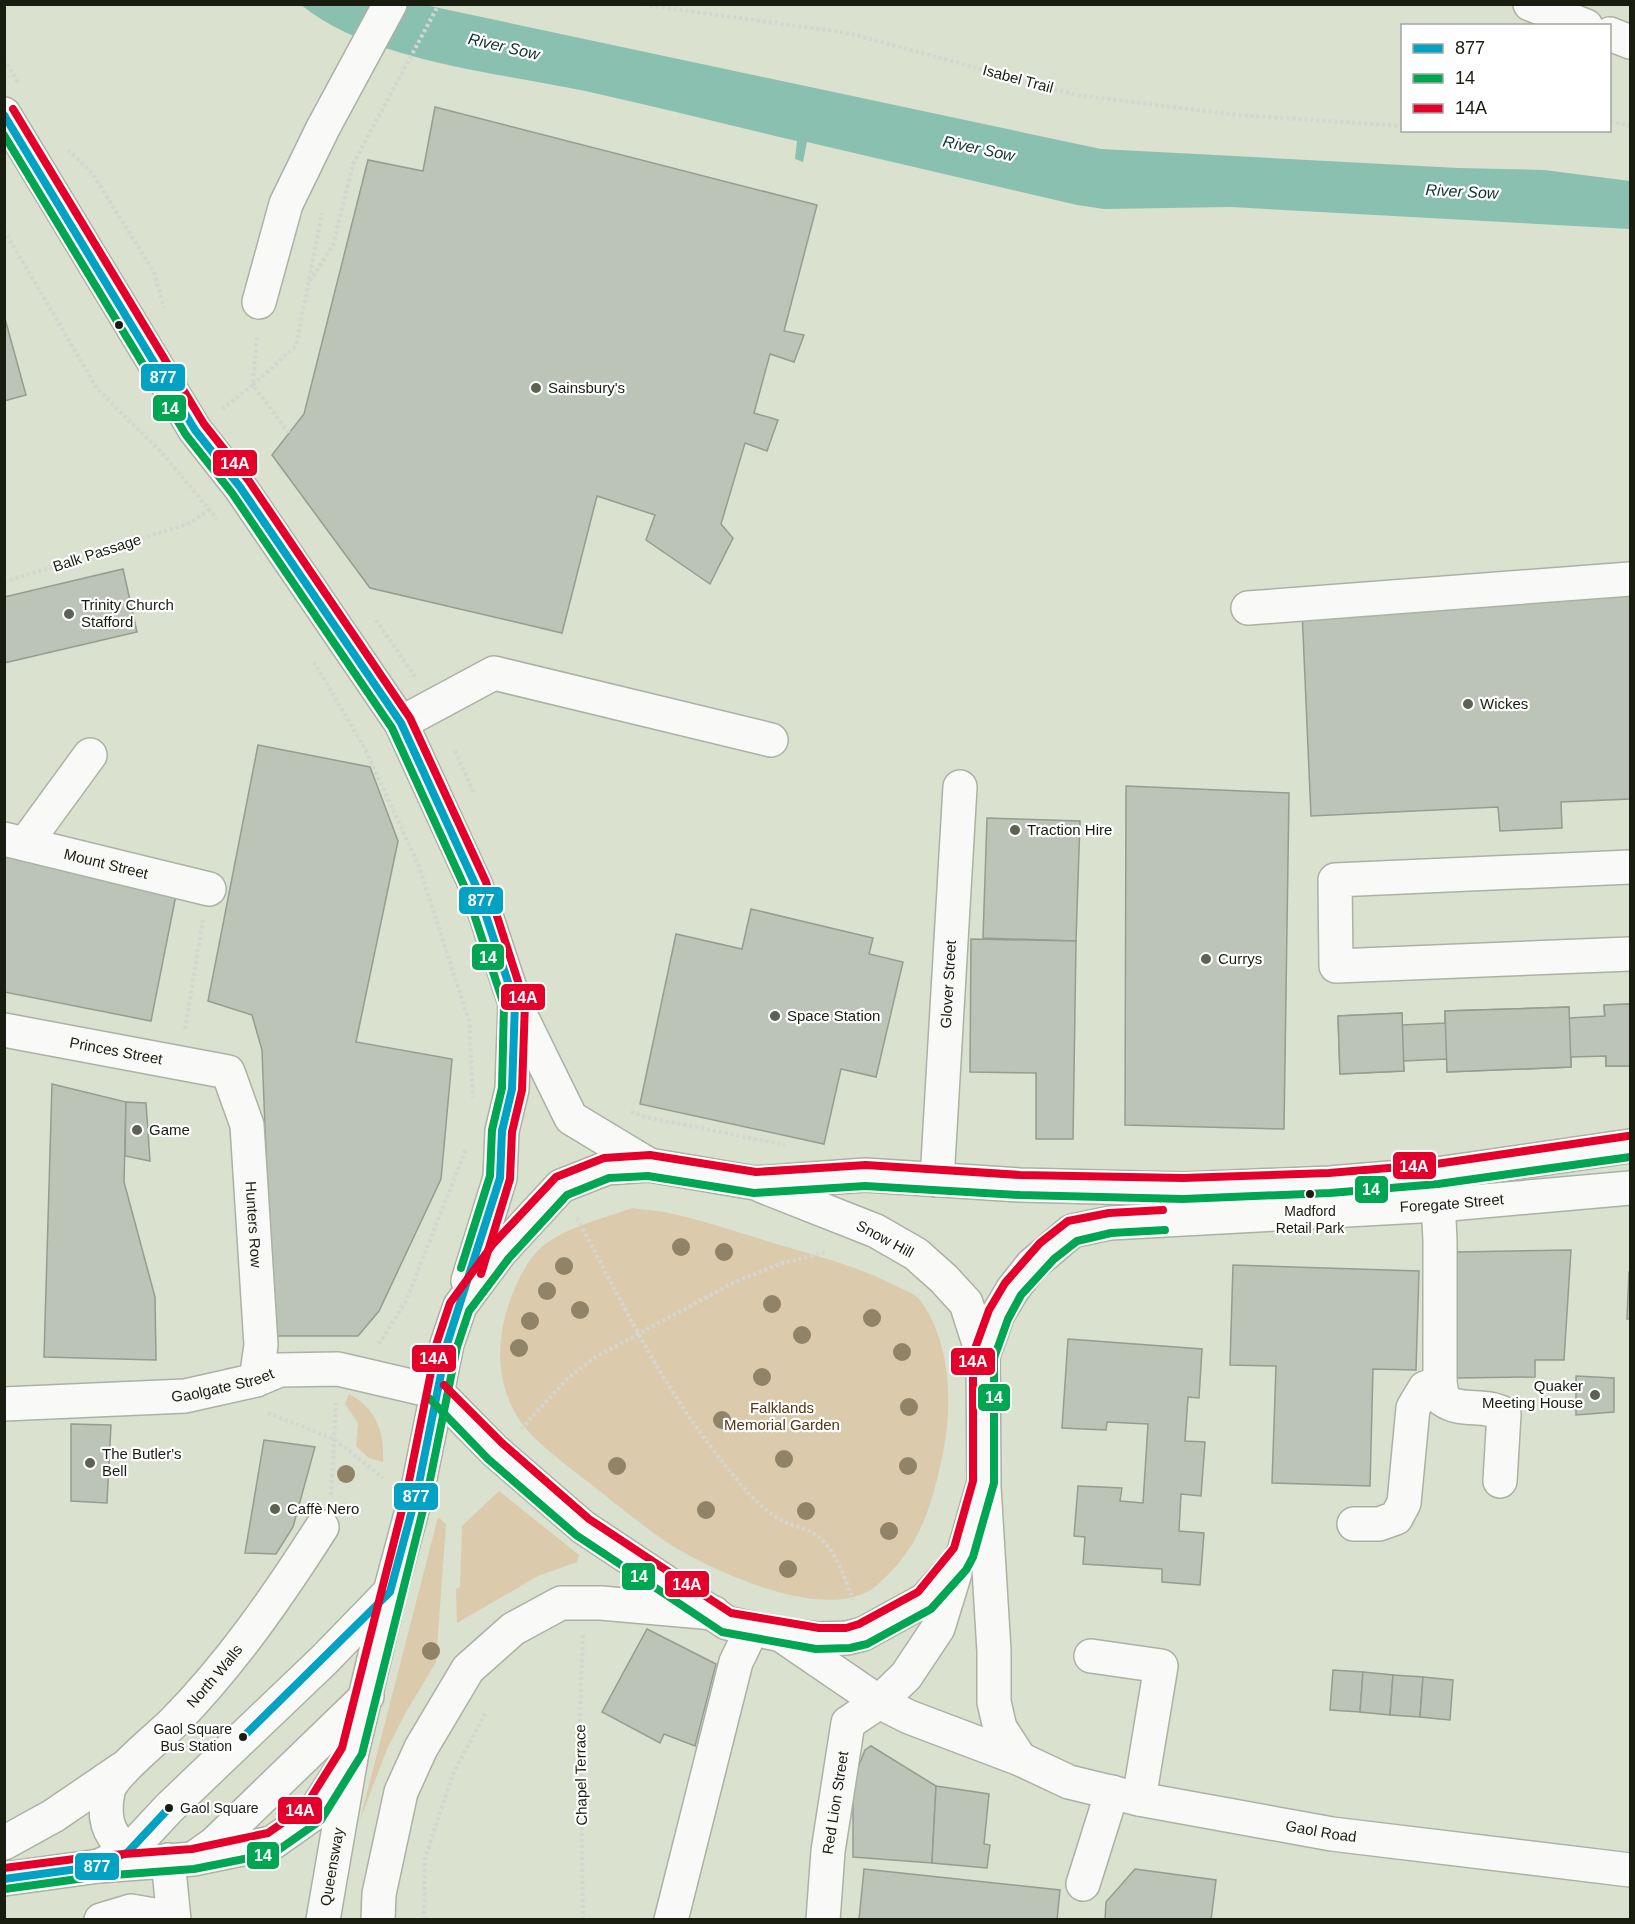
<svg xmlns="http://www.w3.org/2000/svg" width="1635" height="1924" viewBox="0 0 1635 1924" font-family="Arial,sans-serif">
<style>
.green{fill:#dccaac}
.water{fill:#8ac0b0}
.building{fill:#bbc4b7;stroke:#949d90;stroke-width:1.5}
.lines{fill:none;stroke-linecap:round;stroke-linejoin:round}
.minor-casing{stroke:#acb2a3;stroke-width:36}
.major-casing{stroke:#acb2a3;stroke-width:36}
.highway-casing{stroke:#acb2a3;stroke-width:36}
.path{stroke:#d4d6d0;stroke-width:4;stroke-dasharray:3 3;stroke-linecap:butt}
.minor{stroke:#f9faf8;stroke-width:33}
.major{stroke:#f9faf8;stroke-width:33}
.highway{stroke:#f9faf8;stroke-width:33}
.bus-1-casing{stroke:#fff;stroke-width:12}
.bus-2-casing{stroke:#fff;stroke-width:12}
.bus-3-casing{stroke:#fff;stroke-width:12}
.bus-1{stroke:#01a2c4;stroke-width:8}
.bus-2{stroke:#00a651;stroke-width:8}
.bus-3{stroke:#e4002b;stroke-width:8}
.tree{fill:#908367}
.bus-dot{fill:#191d10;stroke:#fff;stroke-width:2}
.poi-dot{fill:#5d6252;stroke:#fff;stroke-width:2}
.labels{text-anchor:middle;stroke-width:4.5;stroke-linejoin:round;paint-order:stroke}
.bus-label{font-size:14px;fill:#191d10;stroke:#fff}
.street-label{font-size:15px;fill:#191d10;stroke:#fff}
.poi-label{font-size:15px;fill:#191d10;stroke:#fff;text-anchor:start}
.park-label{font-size:15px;fill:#533612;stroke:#fff}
.water-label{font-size:16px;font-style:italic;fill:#0f332d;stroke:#fff}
.line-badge{stroke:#fff;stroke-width:2}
.badge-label{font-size:16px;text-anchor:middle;font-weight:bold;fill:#fff}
</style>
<rect width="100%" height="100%" fill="#dae1ce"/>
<g class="green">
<path d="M632 1208C647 1210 663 1211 678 1215 708 1222 737 1232 767 1241 812 1255 856 1265 898 1287 905 1290 915 1294 920 1300 951 1342 953 1405 943 1453 931 1509 920 1548 876 1586 829 1625 715 1572 671 1545 642 1526 614 1502 587 1481 566 1465 532 1440 518 1418 495 1381 496 1337 511 1298 518 1279 530 1254 547 1243 572 1225 603 1219 632 1208Z"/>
<path d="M349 1394C376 1408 385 1433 383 1462L369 1458 356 1446 358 1423 345 1404Z"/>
<path d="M499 1491 579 1555 577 1562 538 1576 457 1623 456 1589 460 1587 462 1526Z"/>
<path d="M438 1517 446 1524 436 1662 405 1714 387 1749 360 1820Z"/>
</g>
<path class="water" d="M301 5H425L1101 149 1458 168 1544 170 1630 181V229L1231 207 1104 209 1077 205 807 142 803 162 795 159 797 141C729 125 662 108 594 93 504 73 373 63 301 5Z"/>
<g class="building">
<path d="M435 107 817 205 784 331 804 335 794 362 770 354 754 413 778 420 767 451 745 443 721 524 733 538 710 584 646 540 655 515 597 496 562 633 370 588 272 455 304 414 368 160 423 171Z"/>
<path d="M4 315 26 395 4 401Z"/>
<path d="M123 569 137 632 4 663V597Z"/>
<path d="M1630 595V799L1561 802 1562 828 1500 831 1498 807 1311 816 1302 610Z"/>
<path d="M258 745 370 767 398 841 356 1042 452 1059 441 1179 379 1311 358 1336H273L262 1050 252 1015 208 1001Z"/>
<path d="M1126 786 1289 793 1284 1129 1125 1125Z"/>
<path d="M987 818 1080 821 1076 941 983 938Z"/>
<path d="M4 856 177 890 151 1021 4 992Z"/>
<path d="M751 909 873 938 869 954 903 962 876 1077 841 1069 824 1144 640 1104 676 934 742 949Z"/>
<path d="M971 939 1076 941 1073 1139H1036V1073L970 1072Z"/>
<path d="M1630 1004V1066H1606L1604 1005Z"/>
<path d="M1630 1004V1066H1606V1056L1571 1057V1067L1447 1072V1059L1403 1061 1404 1071 1340 1074 1338 1016 1402 1013V1025L1445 1023V1011L1569 1007V1018L1605 1016 1604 1005Z"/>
<path d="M1569 1007 1571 1067 1447 1072 1445 1011Z"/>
<path d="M1402 1013 1404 1071 1340 1074 1338 1016Z"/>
<path d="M52 1084 126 1102 124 1182 155 1297 156 1360 44 1357Z"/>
<path d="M126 1102 146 1103 150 1161 125 1156Z"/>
<path d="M1571 1250 1564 1360H1535V1377L1457 1378V1252Z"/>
<path d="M1233 1265 1419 1271 1416 1370 1373 1369 1370 1486 1272 1483 1276 1366 1230 1365Z"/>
<path d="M1629 1272H1630V1319H1627Z"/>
<path d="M1068 1339 1202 1349 1199 1398 1188 1397 1185 1441 1205 1442 1201 1496 1181 1494 1179 1531 1204 1533 1200 1585 1162 1582V1569L1083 1564 1085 1537 1074 1536 1078 1486 1122 1488 1120 1501 1143 1503 1148 1424 1107 1422 1106 1430 1062 1428Z"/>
<path d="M1576 1376 1614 1378V1412L1576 1415Z"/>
<path d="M71 1424 111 1425 107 1503 71 1501Z"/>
<path d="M264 1440 315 1447 293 1527 276 1554 245 1553Z"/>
<path d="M647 1629 716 1664 695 1746 664 1734 660 1743 602 1712Z"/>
<path d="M1333 1670 1363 1672 1360 1712 1330 1710Z"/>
<path d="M1363 1672 1393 1675 1390 1715 1360 1712Z"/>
<path d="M1393 1675 1423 1677 1420 1717 1390 1715Z"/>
<path d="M1423 1677 1453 1680 1450 1720 1420 1717Z"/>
<path d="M871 1746 936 1786 932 1863 853 1857V1780L865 1750Z"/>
<path d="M936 1786 989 1794 984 1844 990 1845 987 1868 932 1863Z"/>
<path d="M864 1869 1060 1890 1057 1920H859Z"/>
<path d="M1135 1869 1216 1880 1211 1920H1105L1106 1902Z"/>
</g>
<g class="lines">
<g class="minor-casing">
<g id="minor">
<path d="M1530 4 1586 26"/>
<path d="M1610 34 1630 42"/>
<path d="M259 302 286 204 323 128 390 4"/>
<path d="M1248 608 1630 579"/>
<path d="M401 723 494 673 771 740"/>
<path id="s1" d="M4 839 209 889"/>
<path d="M25 844 90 755"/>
<path d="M1630 867 1335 880 1336 966 1630 954"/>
<path id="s2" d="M4 1030 228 1072 247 1125 261 1345 256 1380"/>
<path d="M1437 1176 1440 1241V1383L1443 1400C1462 1413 1484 1403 1504 1414L1500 1481"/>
<path id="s3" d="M937 1180 960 787"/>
<path id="s4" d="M4 1404 185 1396 256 1380 280 1370 338 1369 437 1392"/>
<path d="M1354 1524H1379L1396 1518 1404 1503 1413 1408 1425 1388 1440 1383"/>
<path d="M1091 1656 1161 1666 1139 1799"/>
<path d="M4 1843 53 1816 122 1769"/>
<path d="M197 1856 214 1844 367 1696"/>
<path d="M168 1860 174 1920"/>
<path id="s5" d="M150 1862C117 1847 100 1831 108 1792 112 1774 159 1737 173 1723 231 1664 278 1596 322 1527"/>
<path d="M99 1866 128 1852 169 1808 324 1660 390 1592"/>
<path d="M4 1879 99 1866 193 1859 272 1843 313 1814 351 1755"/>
<path d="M1083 1884 1112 1792"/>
<path d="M101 1920 131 1911 172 1918"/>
<path d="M671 1920 736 1662 752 1629"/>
<path id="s6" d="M823 1920 828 1851 848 1723 879 1702"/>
</g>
</g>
<g class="major-casing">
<g id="major">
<path d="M984 1487 994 1651V1702L1000 1728 1020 1759"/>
<path id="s7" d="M781 1635 879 1702 909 1717 1020 1759 1069 1782 1139 1799 1332 1834 1630 1870"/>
</g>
</g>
<g class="highway-casing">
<g id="highway">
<path d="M4 114 195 430 240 487 401 723 476 886 515 1003 512 1089 502 1131 500 1178 468 1281"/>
<path d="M517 1008 571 1118 649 1165"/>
<path id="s8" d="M983 1356 998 1314 1013 1289 1032 1265 1072 1231 1110 1223 1438 1205 1630 1188"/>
<path d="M437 1392 495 1451 583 1527 727 1623 781 1635 818 1639 847 1638 863 1634 925 1600 958 1563 964 1552 984 1482 983 1356 966 1303 944 1279 916 1254 876 1231 762 1186"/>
<path d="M879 1702 906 1676 938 1628 955 1573"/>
<path id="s9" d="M323 1920 352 1752 390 1592 418 1488 447 1344 460 1306 501 1251 561 1186 607 1168 649 1165 755 1183 865 1175 1020 1185 1183 1189 1330 1183 1437 1174 1630 1146"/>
<path d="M378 1920 379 1894 401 1792 421 1748 468 1669 513 1629 561 1603H601L714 1613"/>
</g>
</g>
<g class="path">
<path d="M638 4 848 33 1076 95 1238 115 1402 126"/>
<path d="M4 59 19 84"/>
<path d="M1610 122 1630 125"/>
<path d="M68 150 92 173 154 272 164 308"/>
<path d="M4 230 98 390 162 453 217 519"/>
<path d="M310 281 333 245 353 164 439 4"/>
<path d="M222 409 253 385 257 336"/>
<path d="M289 433 253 385 296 346 322 213"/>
<path d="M4 582 190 523 210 509"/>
<path d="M376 620 416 678"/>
<path d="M314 662 364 747 419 866 469 1021 473 1098"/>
<path d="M455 751 474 793"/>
<path d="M185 1029 203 920"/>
<path d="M631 1112 645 1117 785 1145"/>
<path d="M577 1218C623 1305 666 1394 729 1470 743 1488 765 1513 785 1522 798 1528 812 1529 822 1540 838 1556 845 1579 853 1600"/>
<path d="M379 1344 406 1301 466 1149"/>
<path d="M268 1413 334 1439 383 1478"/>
<path d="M521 1429 568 1378 594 1358 733 1283 779 1264 827 1252"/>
<path d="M331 1495 336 1403"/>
<path d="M424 1920 425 1858 453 1774 485 1714"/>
<path d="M583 1920 580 1717 583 1635"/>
</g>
<use href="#minor" class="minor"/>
<use href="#major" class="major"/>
<use href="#highway" class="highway"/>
<g class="bus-1-casing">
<g id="bus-1">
<path d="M4 115 195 430 240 487 401 723 476 886 515 1003 512 1089 502 1131 500 1178 447 1344 418 1488 390 1592 242 1738"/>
<path d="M4 1879 99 1866 128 1852 169 1808"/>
</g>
</g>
<g class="bus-2-casing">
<g id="bus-2">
<path d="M4 135 186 435 232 493 392 728 466 890 504 1005 502 1088 492 1130 490 1176 461 1268"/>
<path d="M430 1399 488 1459 576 1535 722 1632 816 1649 850 1648 867 1644 931 1609 966 1570 973 1557 994 1483V1358L1008 1319 1021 1295 1054 1259 1077 1241 1111 1233 1165 1230"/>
<path d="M5 1889 100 1876 194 1869 274 1853 321 1820 362 1754 428 1490 457 1347 469 1311 509 1258 567 1195 609 1178 648 1176 754 1193 865 1186 1020 1195 1183 1199 1330 1193 1438 1184 1630 1157"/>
</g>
</g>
<g class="bus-3-casing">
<g id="bus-3">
<path d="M13 109 204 424 249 481 410 718 486 882 525 1003 522 1090 512 1132 510 1179 481 1274"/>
<path d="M444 1385 502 1443 589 1519 731 1613 819 1628H846L859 1624 918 1592 954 1548 973 1481V1354L989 1310 1005 1283 1040 1243 1068 1221 1109 1213 1163 1210"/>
<path d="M4 1868 98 1856 192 1849 268 1833 305 1807 342 1748 408 1486 437 1342 450 1303 493 1244 556 1177 604 1158 650 1155 756 1172 866 1165 1020 1175 1183 1178 1329 1173 1436 1164 1628 1136"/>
</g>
</g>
<use href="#bus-1" class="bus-1"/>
<use href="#bus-2" class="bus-2"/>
<use href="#bus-3" class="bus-3"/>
</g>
<g class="tree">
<circle cx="681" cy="1247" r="9"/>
<circle cx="724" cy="1252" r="9"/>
<circle cx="564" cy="1266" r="9"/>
<circle cx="547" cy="1291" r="9"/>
<circle cx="772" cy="1304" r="9"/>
<circle cx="580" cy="1310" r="9"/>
<circle cx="872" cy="1318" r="9"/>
<circle cx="530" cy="1321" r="9"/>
<circle cx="802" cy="1335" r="9"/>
<circle cx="519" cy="1348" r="9"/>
<circle cx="902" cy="1352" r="9"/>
<circle cx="762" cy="1377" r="9"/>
<circle cx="909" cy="1407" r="9"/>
<circle cx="722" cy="1420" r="9"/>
<circle cx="784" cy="1459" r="9"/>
<circle cx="617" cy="1466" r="9"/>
<circle cx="908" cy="1466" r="9"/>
<circle cx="346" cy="1474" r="9"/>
<circle cx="706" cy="1510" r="9"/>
<circle cx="806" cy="1511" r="9"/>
<circle cx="889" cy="1531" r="9"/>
<circle cx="788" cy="1569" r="9"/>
<circle cx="431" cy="1651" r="9"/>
</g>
<g class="bus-dot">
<circle cx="119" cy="325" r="5"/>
<circle cx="1310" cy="1194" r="5"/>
<circle cx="243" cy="1737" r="5"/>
<circle cx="169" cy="1808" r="5"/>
</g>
<g class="poi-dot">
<circle cx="536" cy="388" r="6"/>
<circle cx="69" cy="614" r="6"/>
<circle cx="1468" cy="704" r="6"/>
<circle cx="1015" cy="830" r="6"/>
<circle cx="1206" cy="959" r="6"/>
<circle cx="775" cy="1016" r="6"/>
<circle cx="137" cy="1130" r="6"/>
<circle cx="1595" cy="1395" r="6"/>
<circle cx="90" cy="1463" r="6"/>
<circle cx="275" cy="1509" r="6"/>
</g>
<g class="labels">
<g class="bus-label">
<text x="1310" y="1216">Madford<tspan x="1310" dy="17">Retail Park</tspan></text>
<text x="232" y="1734" text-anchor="end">Gaol Square<tspan x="232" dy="17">Bus Station</tspan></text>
<text x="180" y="1813" text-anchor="start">Gaol Square</text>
</g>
<g class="street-label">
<text transform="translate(1018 79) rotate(15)" y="5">Isabel Trail</text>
<text transform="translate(97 553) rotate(-18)" y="5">Balk Passage</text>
<text dy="5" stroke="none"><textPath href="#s1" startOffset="105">Mount Street</textPath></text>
<text dy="5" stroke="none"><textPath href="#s3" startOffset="196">Glover Street</textPath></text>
<text dy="5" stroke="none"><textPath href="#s2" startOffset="114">Princes Street</textPath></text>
<text dy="5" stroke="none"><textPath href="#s8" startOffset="538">Foregate Street</textPath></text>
<text dy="5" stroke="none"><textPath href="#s2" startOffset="384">Hunters Row</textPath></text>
<text transform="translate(885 1239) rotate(28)" y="5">Snow Hill</text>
<text dy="5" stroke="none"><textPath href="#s4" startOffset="220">Gaolgate Street</textPath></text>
<text dy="5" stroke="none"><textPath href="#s5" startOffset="249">North Walls</textPath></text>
<text transform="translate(581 1775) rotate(-91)" y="5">Chapel Terrace</text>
<text dy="5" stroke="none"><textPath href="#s6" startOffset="118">Red Lion Street</textPath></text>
<text dy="5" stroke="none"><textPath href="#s7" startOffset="582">Gaol Road</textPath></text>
<text dy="5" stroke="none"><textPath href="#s9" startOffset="54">Queensway</textPath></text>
</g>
<g class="poi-label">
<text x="548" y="393">Sainsbury's</text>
<text x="81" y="610">Trinity Church<tspan x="81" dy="17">Stafford</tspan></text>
<text x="1480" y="709">Wickes</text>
<text x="1027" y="835">Traction Hire</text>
<text x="1218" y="964">Currys</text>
<text x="787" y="1021">Space Station</text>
<text x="149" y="1135">Game</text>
<text x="1583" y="1391" text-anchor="end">Quaker<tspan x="1583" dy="17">Meeting House</tspan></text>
<text x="102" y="1459">The Butler's<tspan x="102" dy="17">Bell</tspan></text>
<text x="287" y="1514">Caffè Nero</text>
</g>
<g class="park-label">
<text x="782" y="1413">Falklands<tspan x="782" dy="17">Memorial Garden</tspan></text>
</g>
<g class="water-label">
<text transform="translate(504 46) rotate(13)" y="6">River Sow</text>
<text transform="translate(979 148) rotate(12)" y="6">River Sow</text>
<text transform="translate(1462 191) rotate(3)" y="6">River Sow</text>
</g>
</g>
<g class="line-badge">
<rect x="140" y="363" width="46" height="29" rx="6" fill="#01a2c4"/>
<rect x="152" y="394" width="35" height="28" rx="6" fill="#00a651"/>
<rect x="212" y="449" width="46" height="28" rx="6" fill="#e4002b"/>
<rect x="458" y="886" width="46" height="29" rx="6" fill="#01a2c4"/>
<rect x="471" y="943" width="34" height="28" rx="6" fill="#00a651"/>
<rect x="500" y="983" width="46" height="28" rx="6" fill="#e4002b"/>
<rect x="1392" y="1151" width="45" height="29" rx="6" fill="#e4002b"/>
<rect x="1354" y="1175" width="35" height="29" rx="6" fill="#00a651"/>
<rect x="411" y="1344" width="46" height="29" rx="6" fill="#e4002b"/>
<rect x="950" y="1347" width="46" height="29" rx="6" fill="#e4002b"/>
<rect x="977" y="1383" width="34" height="29" rx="6" fill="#00a651"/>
<rect x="393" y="1482" width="46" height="29" rx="6" fill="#01a2c4"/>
<rect x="621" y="1562" width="35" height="29" rx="6" fill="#00a651"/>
<rect x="664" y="1570" width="46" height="28" rx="6" fill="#e4002b"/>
<rect x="277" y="1796" width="46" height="29" rx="6" fill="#e4002b"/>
<rect x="246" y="1841" width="34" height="29" rx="6" fill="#00a651"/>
<rect x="74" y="1852" width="46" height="29" rx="6" fill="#01a2c4"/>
</g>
<g class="badge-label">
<text x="163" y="383">877</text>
<text x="170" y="414">14</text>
<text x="235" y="469">14A</text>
<text x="481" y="906">877</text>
<text x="488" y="963">14</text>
<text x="523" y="1003">14A</text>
<text x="1414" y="1172">14A</text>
<text x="1371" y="1195">14</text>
<text x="434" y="1364">14A</text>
<text x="973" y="1367">14A</text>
<text x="994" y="1403">14</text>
<text x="416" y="1502">877</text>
<text x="639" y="1582">14</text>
<text x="687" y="1590">14A</text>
<text x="300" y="1816">14A</text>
<text x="263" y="1861">14</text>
<text x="97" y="1872">877</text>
</g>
<rect width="1635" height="1924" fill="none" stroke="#191d10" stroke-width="12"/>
<rect x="1401" y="24" width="210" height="108" fill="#ffffff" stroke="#a3a59f" stroke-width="1.5"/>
<rect x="1413" y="44" width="30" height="9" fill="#01a2c4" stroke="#a3a59f" stroke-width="1.5"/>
<text x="1455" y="54" font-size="18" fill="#191d10">877</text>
<rect x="1413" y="74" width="30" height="9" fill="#00a651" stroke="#a3a59f" stroke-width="1.5"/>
<text x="1455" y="84" font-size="18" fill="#191d10">14</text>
<rect x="1413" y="104" width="30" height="9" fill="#e4002b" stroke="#a3a59f" stroke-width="1.5"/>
<text x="1455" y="114" font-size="18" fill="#191d10">14A</text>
</svg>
